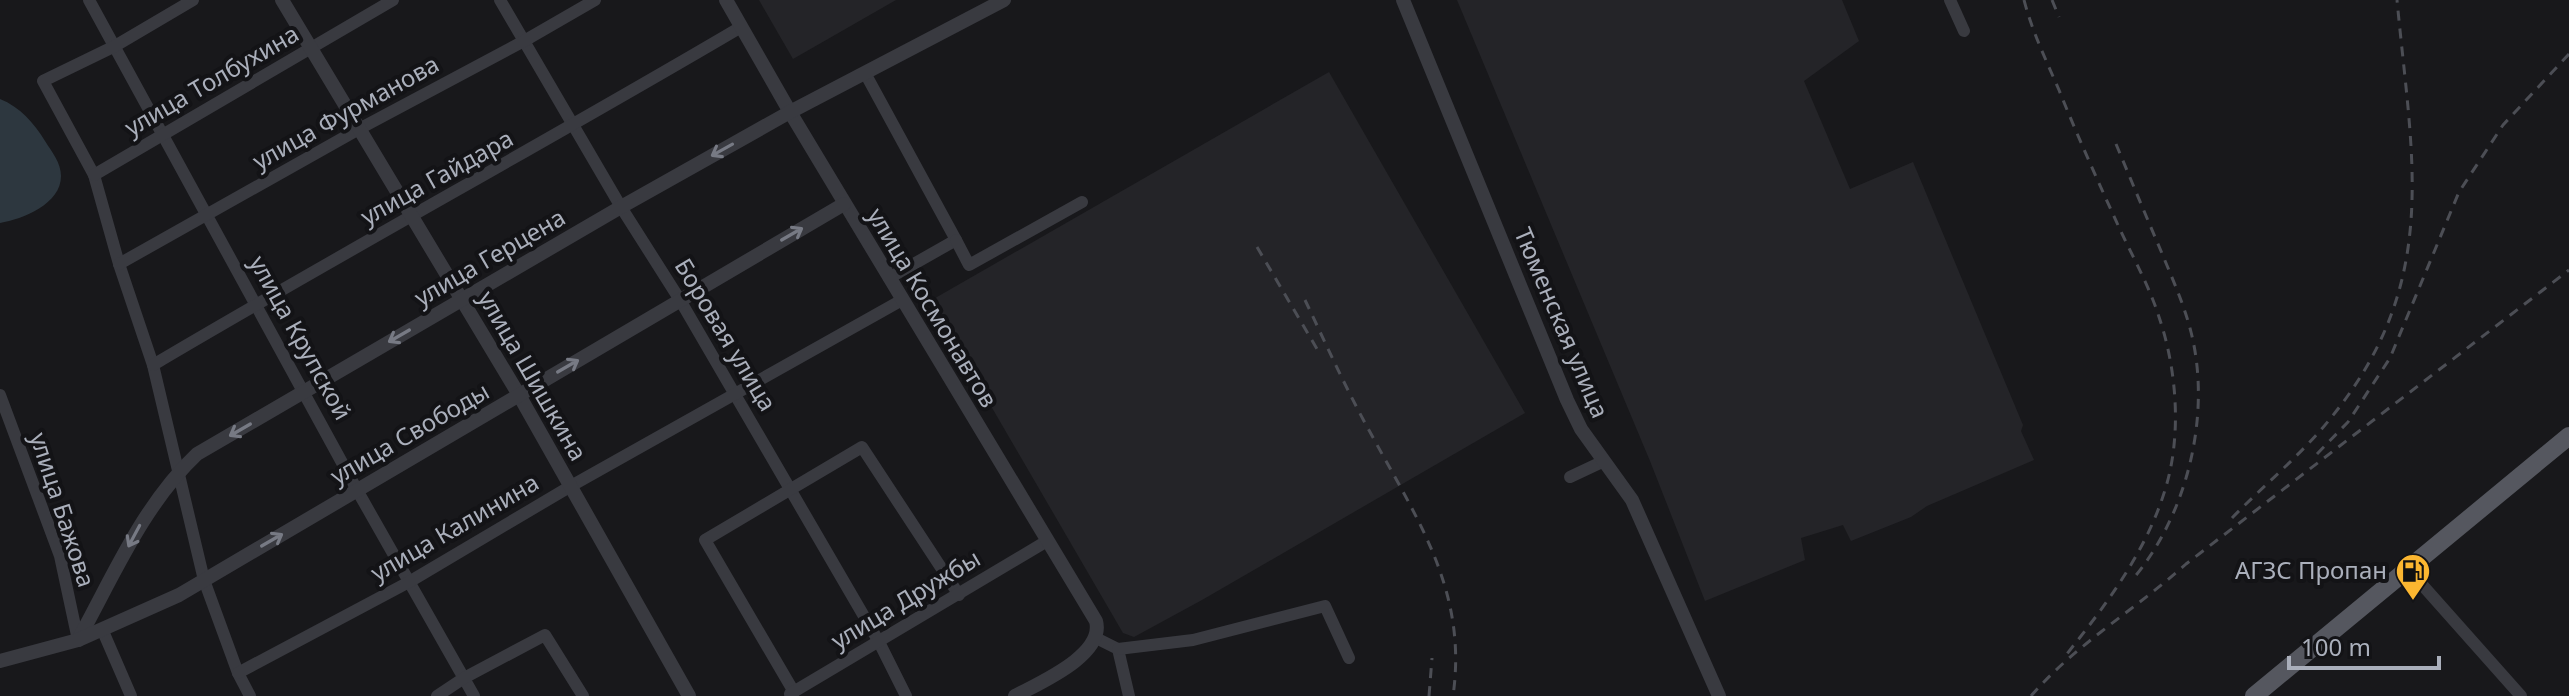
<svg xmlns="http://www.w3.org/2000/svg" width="2569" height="696" viewBox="0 0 2569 696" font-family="'Noto Sans',sans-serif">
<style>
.built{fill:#242428}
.water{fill:#2d373f}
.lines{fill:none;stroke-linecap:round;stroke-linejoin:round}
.minor{stroke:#393a40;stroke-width:12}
.tertiary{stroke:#393a40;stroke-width:14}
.primary{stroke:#55575f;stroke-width:18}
.rail{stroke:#4c4e55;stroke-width:3;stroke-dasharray:10 8;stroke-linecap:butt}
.oneway{stroke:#777a84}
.labels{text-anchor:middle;stroke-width:8;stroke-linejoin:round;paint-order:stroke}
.street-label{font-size:24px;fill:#aaafbb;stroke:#131316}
.poi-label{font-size:24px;fill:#aaafbb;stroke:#131316;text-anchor:end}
</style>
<rect width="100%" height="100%" fill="#18181b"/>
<g class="built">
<path d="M759 0H896L793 59Z"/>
<path d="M1457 0H1842L1859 41 1804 81 1850 189 1913 162 2023 425 2021 431 2034 460 1927 506 1911 517 1851 541 1843 525 1801 538 1805 560 1705 601 1650 461Z"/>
<path d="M1329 72 1525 413 1202 600 1134 637 1123 633 930 301Z"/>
</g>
<path class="water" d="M0 99C20 107 34 123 45 141 52 152 61 163 61 176 61 204 23 219 0 223Z"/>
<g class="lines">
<g class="minor">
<path d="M89 0 357 490 474 696"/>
<path d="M193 0 115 46 43 81 94 175 119 264 153 365 204 580 238 673 250 696"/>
<path d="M500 0 621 207 680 300 879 642 906 696"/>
<path d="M1950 0 1964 31"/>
<path d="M865 73 956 240 889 278"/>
<path d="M94 175 393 0"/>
<path d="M956 240 969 265 1082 202"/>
<path d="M119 264 359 129 524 41 595 0"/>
<path d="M153 365C347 250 546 142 741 27"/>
<path d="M0 395 60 556 78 640"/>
<path d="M1570 477 1604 461"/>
<path d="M2409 570 2521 696"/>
<path d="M102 629 131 696"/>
<path d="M1096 638 1118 649 1129 696"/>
<path d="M1118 649 1193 640 1325 606 1349 658"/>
<path d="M238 673 409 582 571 486 902 300"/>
<path d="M794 692 705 540 862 447 959 595"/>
<path d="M790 694 1047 541"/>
<path d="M437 696 464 678 545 635 583 696"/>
</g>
<g class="tertiary">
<path d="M282 0 519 395 689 696"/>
<path d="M726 0 790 112 1096 621C1105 655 1039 683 1015 696"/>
<path d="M1403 0 1567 400 1581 429 1632 500 1719 696"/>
<path d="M78 640C114 575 143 505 197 454L621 207 790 112 1004 0"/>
<path d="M0 661 78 640 179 595 844 204"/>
</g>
<path class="primary" d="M2254 696 2569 436"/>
<g class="rail">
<path d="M2024 0C2032 31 2046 60 2059 90 2077 135 2097 179 2117 223 2131 254 2149 285 2159 317 2177 370 2182 436 2165 490 2146 552 2106 605 2066 655"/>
<path d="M2052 0 2059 17"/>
<path d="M2116 144C2131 180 2146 216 2161 251 2172 278 2184 304 2191 332 2212 415 2187 516 2132 580"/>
<path d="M1257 247 1320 354"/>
<path d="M1305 300C1326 344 1346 389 1370 432 1417 519 1468 591 1453 696"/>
<path d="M2317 454 2348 422 2390 358 2459 192 2503 125 2569 54"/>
<path d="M2232 518C2264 485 2301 455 2330 419 2442 282 2412 161 2397 0"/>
<path d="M1429 696 1432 658"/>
<path d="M2031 696C2076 644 2135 610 2186 564L2569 270"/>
</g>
</g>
<defs><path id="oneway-shaft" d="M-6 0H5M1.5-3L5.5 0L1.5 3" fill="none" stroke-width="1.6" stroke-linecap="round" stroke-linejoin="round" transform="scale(2)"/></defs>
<g class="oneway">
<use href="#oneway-shaft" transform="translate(722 150) rotate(151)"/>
<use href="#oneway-shaft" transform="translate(792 234) rotate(-30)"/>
<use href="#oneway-shaft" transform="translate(399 336) rotate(150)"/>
<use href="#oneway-shaft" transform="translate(568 366) rotate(-30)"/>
<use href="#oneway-shaft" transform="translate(240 430) rotate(150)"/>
<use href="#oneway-shaft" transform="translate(134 536) rotate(118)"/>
<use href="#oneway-shaft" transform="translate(272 540) rotate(-30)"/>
</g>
<defs>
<g id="fuel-pin" transform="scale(1.8)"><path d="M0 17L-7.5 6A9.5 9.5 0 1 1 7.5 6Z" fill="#fbb630" stroke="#131316"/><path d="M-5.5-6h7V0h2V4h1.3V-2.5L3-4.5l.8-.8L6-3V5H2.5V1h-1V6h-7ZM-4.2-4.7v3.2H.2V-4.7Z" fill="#111"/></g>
</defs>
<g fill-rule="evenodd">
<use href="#fuel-pin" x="2413" y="571"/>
</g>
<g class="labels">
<g class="street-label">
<text transform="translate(212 81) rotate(-30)" y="8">улица Толбухина</text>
<text transform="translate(346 113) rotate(-29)" y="8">улица Фурманова</text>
<text transform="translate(437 178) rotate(-29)" y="8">улица Гайдара</text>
<text transform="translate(490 258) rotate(-30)" y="8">улица Герцена</text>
<text transform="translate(932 308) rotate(59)" y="8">улица Космонавтов</text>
<text transform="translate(1561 323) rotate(67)" y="8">Тюменская улица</text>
<text transform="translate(725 335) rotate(59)" y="8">Боровая улица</text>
<text transform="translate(300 338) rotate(61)" y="8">улица Крупской</text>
<text transform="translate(532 376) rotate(60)" y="8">улица Шишкина</text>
<text transform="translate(410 434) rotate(-30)" y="8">улица Свободы</text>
<text transform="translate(62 510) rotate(72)" y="8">улица Бажова</text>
<text transform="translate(455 528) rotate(-30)" y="8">улица Калинина</text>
<text transform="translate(906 600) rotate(-31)" y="8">улица Дружбы</text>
</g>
<g class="poi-label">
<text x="2387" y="579">АГЗС Пропан</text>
</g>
</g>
<path d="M2289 656v12h150v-12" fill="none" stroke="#aaafbb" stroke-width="4"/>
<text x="2301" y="656" font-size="24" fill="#aaafbb" stroke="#131316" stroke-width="6" paint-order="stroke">100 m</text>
</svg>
